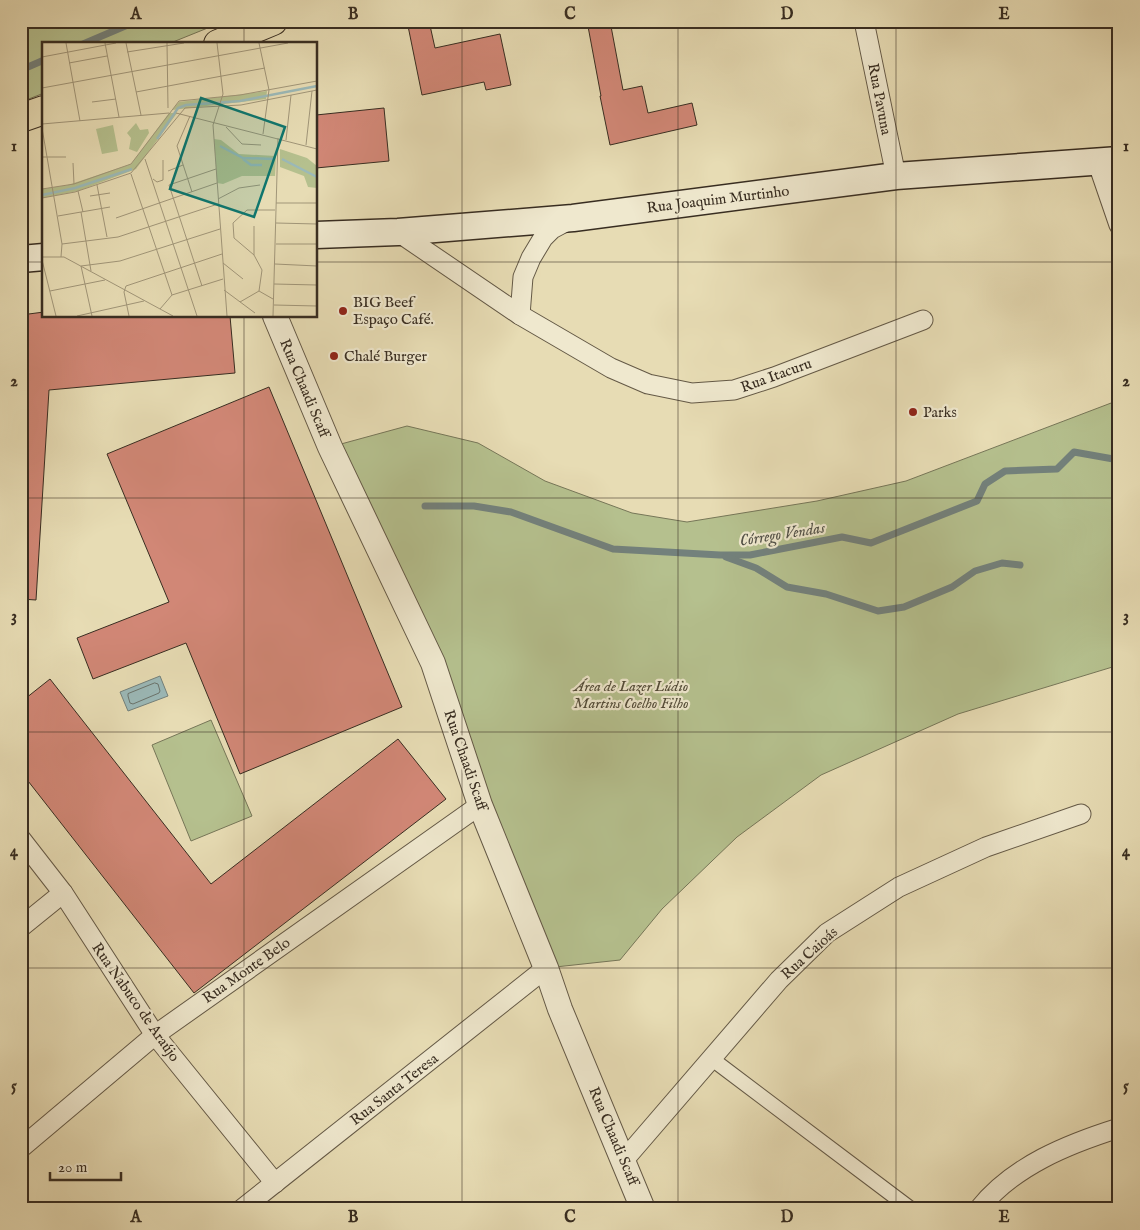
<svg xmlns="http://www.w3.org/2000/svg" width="1140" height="1230" viewBox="0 0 1140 1230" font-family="'IM FELL English',serif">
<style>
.green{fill:#b5c08e;stroke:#767658}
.water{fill:#9bb9b8;stroke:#73817c}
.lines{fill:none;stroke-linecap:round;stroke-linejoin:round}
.shore{stroke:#6a736c;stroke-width:1}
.stream{stroke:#73817c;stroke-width:7}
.building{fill:#d18776;stroke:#382d21}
.pedestrian-casing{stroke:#645946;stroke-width:16}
.minor-casing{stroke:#645946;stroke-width:21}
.tertiary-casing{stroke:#645946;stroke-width:26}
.secondary-casing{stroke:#382d21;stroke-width:29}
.primary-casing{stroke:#382d21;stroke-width:30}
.pedestrian{stroke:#efe8ce;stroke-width:14}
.minor{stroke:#efe8ce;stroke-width:19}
.tertiary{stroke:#efe8ce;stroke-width:24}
.secondary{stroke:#efe8ce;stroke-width:26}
.primary{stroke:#e7dcb4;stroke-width:28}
.grid{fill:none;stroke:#382d21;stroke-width:1;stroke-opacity:0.55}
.poi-dot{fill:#8f2418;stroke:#efe8ce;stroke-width:2}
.labels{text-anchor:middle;stroke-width:4.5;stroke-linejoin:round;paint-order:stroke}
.street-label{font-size:15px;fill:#382d21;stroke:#efe8ce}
.poi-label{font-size:15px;fill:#382d21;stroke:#efe8ce;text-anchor:start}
.park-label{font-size:15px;font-style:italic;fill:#514a37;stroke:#efe8ce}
.water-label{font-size:16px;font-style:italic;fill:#515047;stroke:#efe8ce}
.inset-river{fill:none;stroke:#9bb9b8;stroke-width:2.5}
.inset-road{fill:none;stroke:#a19679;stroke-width:1}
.view{fill:#0f766e;fill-opacity:0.15;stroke:#0f766e;stroke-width:2.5}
.inset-edge{fill:none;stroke:#382d21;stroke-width:2.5}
.neatline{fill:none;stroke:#382d21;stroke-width:2}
.grid-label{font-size:16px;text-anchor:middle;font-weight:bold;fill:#382d21}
</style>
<rect width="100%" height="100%" fill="#e7dcb4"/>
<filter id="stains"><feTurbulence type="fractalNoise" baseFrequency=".004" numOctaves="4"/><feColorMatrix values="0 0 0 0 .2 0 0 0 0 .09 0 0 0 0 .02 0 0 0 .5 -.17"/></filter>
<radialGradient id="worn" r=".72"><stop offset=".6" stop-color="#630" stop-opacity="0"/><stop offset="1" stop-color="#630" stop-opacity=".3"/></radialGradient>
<g class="green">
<path d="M21 21H225L168 44H44V93L21 102Z"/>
<path d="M1119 400V665L958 714 821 775 737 837 662 909 620 960 546 968 480 805 330 447 407 426 478 443 545 481 632 513 687 522 817 501 906 481Z"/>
<path d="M211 720 252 816 191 841 152 745Z"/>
</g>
<path class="water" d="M160 676 168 696 128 711 120 692Z"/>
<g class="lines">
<path class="shore" d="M155 683 158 684 160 691 159 693 133 704 130 703 128 696V694Z"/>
<g class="stream">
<path d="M83 44 137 21"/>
<path d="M21 70 44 60"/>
<path d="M425 506H474L511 512 613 549 720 555H750L842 537 871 543 977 501 985 484 1005 471 1057 469 1074 452 1119 460"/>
<path d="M726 557 756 568 787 587 826 594 878 611 904 607 952 587 975 571 1002 563 1020 565"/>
</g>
</g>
<g class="building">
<path d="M407 21H429L435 48 500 34 511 85 486 90 484 82 422 95Z"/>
<path d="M587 21H610L623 90 642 86 648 113 692 103 697 125 610 145 600 96H601Z"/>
<path d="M384 108 389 161 316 168V115Z"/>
<path d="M44 312V316H230L235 373 49 390 36 600 21 599V315Z"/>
<path d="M269 387 402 707 240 774 186 643 93 679 77 638 169 602 107 454Z"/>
<path d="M50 679 211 884 398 739 446 799 194 993 21 772V702Z"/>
</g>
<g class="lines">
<g class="pedestrian-casing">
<path id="pedestrian" d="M712 1059 911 1209"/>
</g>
<g class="minor-casing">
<g id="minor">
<path d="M864 21 896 176"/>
<path d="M1097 161 1119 225"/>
<path d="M398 232 520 315 611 368 648 384 692 393 734 390 774 377 923 320"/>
<path d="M520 315 523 277 531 258 543 238 552 229 569 220"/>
<path d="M21 839 63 893 155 1035 275 1183"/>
<path d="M21 927 63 893"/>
<path d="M21 1148 155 1035 480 805"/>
<path d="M624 1160 779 980 827 933 899 887 986 847 1081 814"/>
<path d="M242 1209 546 968"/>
<path d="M979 1209C1013 1166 1068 1144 1119 1128"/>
</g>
</g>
<g class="tertiary-casing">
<path id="tertiary" d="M275 316 330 447 433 663 480 805 546 968 560 1009 643 1209"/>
</g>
<g class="secondary-casing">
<g id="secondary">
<path d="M316 235 398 232 573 218 896 176 1119 160"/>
<path d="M21 259 44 257"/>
</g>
</g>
<g class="primary-casing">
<g id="primary">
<path d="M218 44 273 21"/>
<path d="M21 118 44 110"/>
</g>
</g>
<use href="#pedestrian" class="pedestrian"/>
<use href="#minor" class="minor"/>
<use href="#tertiary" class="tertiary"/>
<use href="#secondary" class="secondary"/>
<use href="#primary" class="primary"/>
</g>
<path class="grid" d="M244 21V44M462 21V1209M678 21V1209M896 21V1209M21 262H44M316 262H1119M244 316V1209M21 498H1119M21 732H1119M21 968H1119"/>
<g class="poi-dot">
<circle cx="343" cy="311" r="5"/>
<circle cx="334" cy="356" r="5"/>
<circle cx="913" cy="412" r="5"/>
</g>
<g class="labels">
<g class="street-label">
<text transform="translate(880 99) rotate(79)" y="5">Rua Pavuna</text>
<text transform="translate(718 199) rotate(-7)" y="5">Rua Joaquim Murtinho</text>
<text transform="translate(776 375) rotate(-20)" y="5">Rua Itacuru</text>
<text transform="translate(305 388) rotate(67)" y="5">Rua Chaadi Scaff</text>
<text transform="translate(466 760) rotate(71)" y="5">Rua Chaadi Scaff</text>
<text transform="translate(809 953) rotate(-42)" y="5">Rua Caioás</text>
<text transform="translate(246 970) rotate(-35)" y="5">Rua Monte Belo</text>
<text transform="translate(136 1002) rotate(55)" y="5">Rua Nabuco de Araújo</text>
<text transform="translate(394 1089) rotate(-38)" y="5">Rua Santa Teresa</text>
<text transform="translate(614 1136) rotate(67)" y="5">Rua Chaadi Scaff</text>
</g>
<g class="poi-label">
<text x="353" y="307">BIG Beef<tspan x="353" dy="17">Espaço Café.</tspan></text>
<text x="344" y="361">Chalé Burger</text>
<text x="923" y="417">Parks</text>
</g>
<g class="park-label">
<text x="631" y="691">Área de Lazer Lúdio<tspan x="631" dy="17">Martins Coelho Filho</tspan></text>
</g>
<g class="water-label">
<text transform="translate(782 533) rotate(-9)" y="6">Córrego Vendas</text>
</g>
</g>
<g transform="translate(42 42)">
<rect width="275" height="275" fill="#e7dcb4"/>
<path d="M225 49 224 57 130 68 137 60ZM127 71H135L94 127 36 149 0 156V147L26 143 89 122ZM94 81 98 88 106 87 107 91 95 110 87 107 89 96 85 91ZM71 83 76 109 60 112 54 87ZM172 97 179 98 197 112 234 114 233 134H200L181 142 175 141ZM238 107 265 116 275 124V146L266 145 262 134 238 125Z" fill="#b5c08e"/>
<path class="inset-river" d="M115 97 136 66 144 63 198 59 275 44M178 104 201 116 232 117M201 117 209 123H220M240 117 275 135M0 153 33 146 90 127"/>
<path class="inset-road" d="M24 1 38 79M63 1 77 75M84 1 99 73M125 1 126 66M175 1 181 52 171 83 185 274M217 1 227 48 221 92M85 10 142 1M0 15 74 1M27 21 65 14M0 46 246 1M94 50 223 26M50 60 74 57M134 71 275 107M148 74 135 104 150 150M0 82 127 71M184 85 200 102 219 103M0 86 20 202 19 215M244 98 249 53M264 103 270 49M0 115H24M103 117 155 274M31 121 32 142M126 129 141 123M89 132 130 253M111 137 115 140 121 138V118M55 143 65 195M0 147 32 142 89 122 137 59 198 53 275 39M36 149 41 170M48 154 68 151M0 156 33 150 89 131 143 66 199 63 275 48M176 157 197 146 218 143M234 161H275M39 170 49 229M16 174 68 165M74 176 175 141M234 181 275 182M20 202 76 195 176 162M234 202H275M212 213V184M0 215H22L131 274M0 218 14 274M181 221 201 237M233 222 275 224M232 242 275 243M160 244 127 143 174 127M182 248 213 271M8 249 63 238M217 249 231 257M198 260 217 249 220 228 212 213 192 196 191 181 205 168H233M232 263 275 264M118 267 130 253 181 237M35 274 102 259M50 274 39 224 78 219 178 187M87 274 82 250 84 244 180 212M231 274 236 96"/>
<path class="view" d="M159 56 243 85 212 175 128 147Z"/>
<rect width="275" height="275" class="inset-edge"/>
</g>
<rect width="1140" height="1230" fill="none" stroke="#e7dcb4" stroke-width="55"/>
<path d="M50 1172v8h71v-8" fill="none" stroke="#382d21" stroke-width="2.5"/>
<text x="58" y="1172" font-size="15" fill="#382d21" stroke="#efe8ce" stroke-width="4" paint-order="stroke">20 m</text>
<rect x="28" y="28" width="1084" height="1174" class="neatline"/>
<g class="grid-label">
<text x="136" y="19">A</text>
<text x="353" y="19">B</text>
<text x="570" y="19">C</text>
<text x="787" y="19">D</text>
<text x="1004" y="19">E</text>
<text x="14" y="151">1</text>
<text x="1126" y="151">1</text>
<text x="14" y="386">2</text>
<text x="1126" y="386">2</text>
<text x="14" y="621">3</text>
<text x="1126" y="621">3</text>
<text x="14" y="856">4</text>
<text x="1126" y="856">4</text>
<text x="14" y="1091">5</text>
<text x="1126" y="1091">5</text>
<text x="136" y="1222">A</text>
<text x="353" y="1222">B</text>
<text x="570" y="1222">C</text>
<text x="787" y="1222">D</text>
<text x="1004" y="1222">E</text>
</g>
<rect width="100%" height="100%" filter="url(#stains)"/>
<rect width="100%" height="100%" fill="url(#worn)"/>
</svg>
